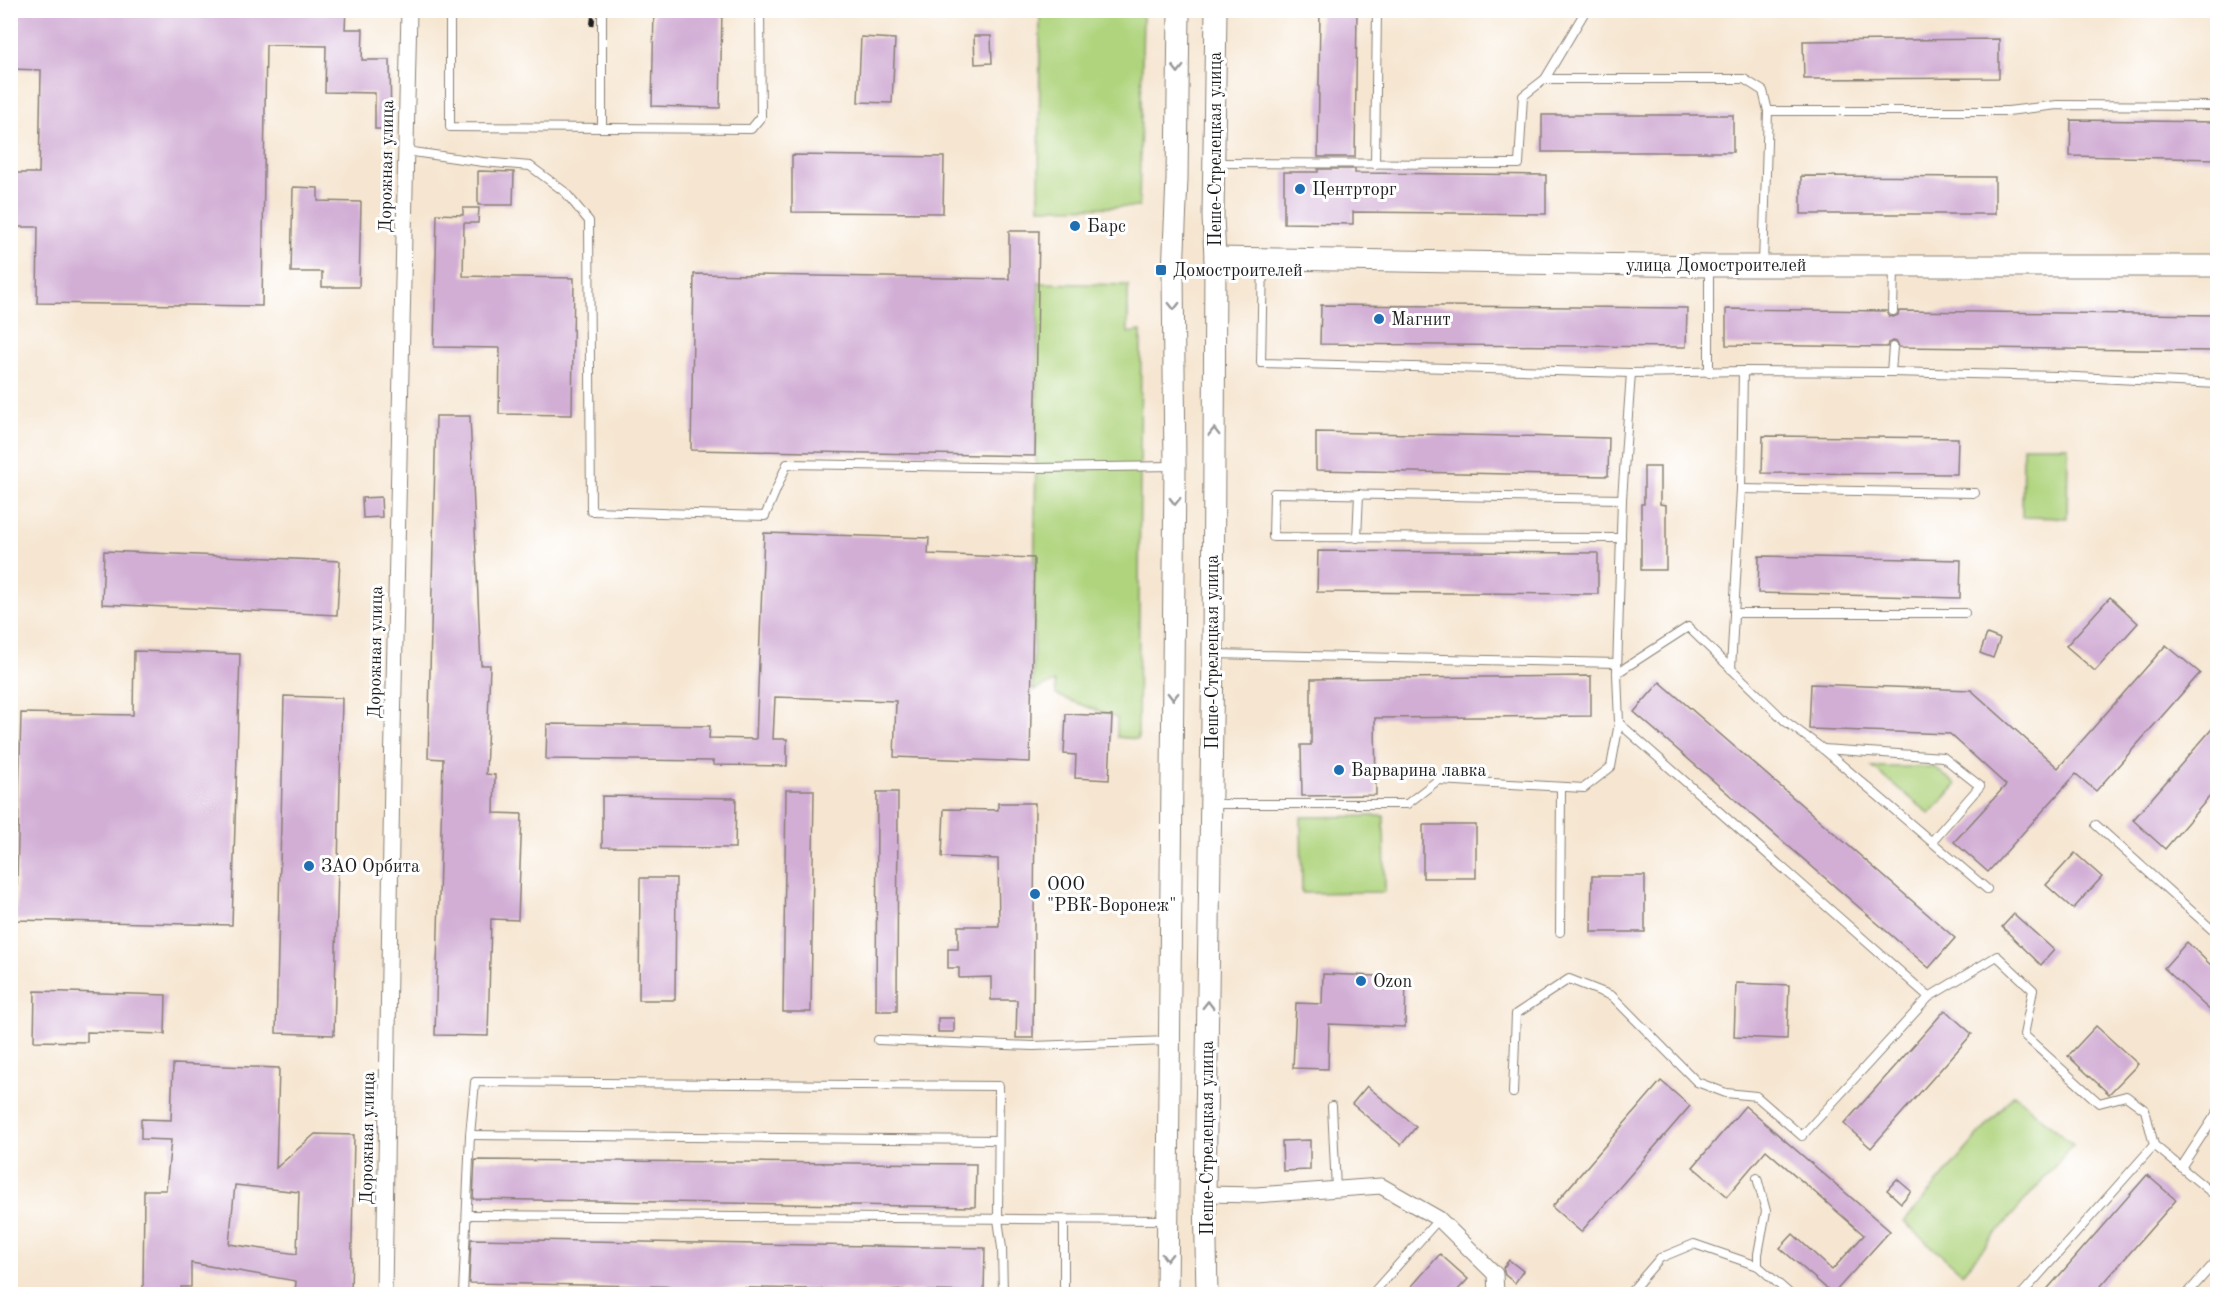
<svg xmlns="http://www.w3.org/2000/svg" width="2228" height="1305" viewBox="0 0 2228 1305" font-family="'Old Standard TT',serif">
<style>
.green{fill:#afd47d;stroke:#66784c;stroke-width:1.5}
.building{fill:#d2aed5;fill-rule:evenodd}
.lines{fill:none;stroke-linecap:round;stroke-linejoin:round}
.lane-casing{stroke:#898176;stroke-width:10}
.street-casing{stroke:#898176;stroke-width:17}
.secondary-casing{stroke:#898176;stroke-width:23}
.lane{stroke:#fff;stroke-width:8}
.street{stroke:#fff;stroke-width:15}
.secondary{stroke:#fff;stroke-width:21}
.rail{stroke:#1c1c1c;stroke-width:4.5;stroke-dasharray:9 4.5;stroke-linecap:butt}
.oneway{stroke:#999}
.poi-dot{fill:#1f6fb2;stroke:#fff;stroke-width:2}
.labels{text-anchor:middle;stroke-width:6;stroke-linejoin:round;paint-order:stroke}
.street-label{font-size:18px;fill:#1c1c1c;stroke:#fff}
.poi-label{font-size:18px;fill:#1c1c1c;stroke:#fff;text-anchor:start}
</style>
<rect width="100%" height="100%" fill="#fff"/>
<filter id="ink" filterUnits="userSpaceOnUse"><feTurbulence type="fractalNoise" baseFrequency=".0167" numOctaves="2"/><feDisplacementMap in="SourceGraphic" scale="12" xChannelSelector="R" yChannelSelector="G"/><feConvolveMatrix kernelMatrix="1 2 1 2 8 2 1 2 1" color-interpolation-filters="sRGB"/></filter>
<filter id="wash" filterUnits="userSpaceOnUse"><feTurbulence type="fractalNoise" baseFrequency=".008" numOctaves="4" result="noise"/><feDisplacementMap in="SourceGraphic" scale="24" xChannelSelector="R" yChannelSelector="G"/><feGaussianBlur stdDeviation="1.35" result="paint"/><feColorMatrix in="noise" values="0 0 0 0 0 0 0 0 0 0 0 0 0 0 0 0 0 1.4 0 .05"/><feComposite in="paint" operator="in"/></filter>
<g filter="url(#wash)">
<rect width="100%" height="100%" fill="#f6e6d1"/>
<g class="green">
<path d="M1040 11H1143L1139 207 1039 208Z"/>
<path d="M1038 283 1128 285V333L1141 331 1138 739 1117 737V718L1056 695 1055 682 1033 690Z"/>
<path d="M2023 446H2068L2067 518 2022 517Z"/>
<path d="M1872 767H1934L1956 785 1930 814Z"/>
<path d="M1384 816 1385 892 1302 893 1301 817Z"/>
<path d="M2014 1094 2073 1145 1962 1273 1904 1222Z"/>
</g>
<g id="blocks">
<g class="building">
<path d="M10 10H346L345 29H363L362 60H390L391 129H375V93L325 92 326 46 266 45 262 306 37 303 38 227H10V173H39L41 70 10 69Z"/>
<path d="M654 10H722L720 108 652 106Z"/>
<path d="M1320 10H1357L1355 157H1318Z"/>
<path d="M974 36H991L992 63 975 64Z"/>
<path d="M861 37 895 39 892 103 858 102Z"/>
<path d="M1999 39V78L1804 79 1803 41Z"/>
<rect x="1542" y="115" width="191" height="37"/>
<path d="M2071 120 2217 122V159L2070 156Z"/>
<path d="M792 155 944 157 943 213 792 212Z"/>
<path d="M1318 169H1355V173L1546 175V214L1353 212V224L1284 223V172H1318Z"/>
<path d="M478 171 514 172 513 205H478Z"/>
<path d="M1801 176 1995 177V214H1801Z"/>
<path d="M293 187 318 188V201L361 202 359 287H322V272H291Z"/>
<path d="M463 208H479L478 223H464L463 276 574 278 572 415 499 414 500 348 434 347 437 214 463 215Z"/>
<path d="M1009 231H1039L1035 456 691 450 694 274 1009 279Z"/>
<path d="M1321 305 1687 308 1686 347 1320 344Z"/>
<path d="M1726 309 1887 311 1889 316 1893 317 1898 315 1899 311 2213 315V351L1899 347 1897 342 1893 341 1888 343 1887 347 1726 345Z"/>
<path d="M436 416H470L481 665H490L486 774 495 775 494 813 522 814 518 920 491 919 488 1036 435 1035 443 759 428 758Z"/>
<path d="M1316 432 1609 438 1608 476 1316 470Z"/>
<path d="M1763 436 1958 438 1957 474 1762 473Z"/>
<path d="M1644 467H1660V504L1666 505V570H1641V504H1644Z"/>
<path d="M381 497 382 517 363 518 362 498Z"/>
<path d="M764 533 929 538 928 554 1034 558 1030 762 894 757 896 701 775 697 773 739H787V766L713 765V761L546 759 547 724 710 726 709 738 756 739Z"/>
<path d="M104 551 340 561 337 615 102 604Z"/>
<path d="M1318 551 1598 553V594L1317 592Z"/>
<path d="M1759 556 1961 560 1960 598 1758 593Z"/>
<path d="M2110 597 2138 623 2095 671 2066 646Z"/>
<path d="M1987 634 2000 639 1993 658 1980 653Z"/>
<path d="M2166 645 2200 673 2096 791 2076 774 1988 872 1954 842 2006 785 1950 734 1809 729 1811 684 1971 690 2058 768Z"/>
<path d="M134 651 240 654 232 925 16 920 21 713 133 715Z"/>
<path d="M1591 676V716L1375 718 1376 795 1302 796 1301 745H1311V679Z"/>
<path d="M1660 682 1955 938 1929 968 1634 712Z"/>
<path d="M284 696 342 698 334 1035 276 1033Z"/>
<path d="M1066 714 1112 716 1109 780 1075 778 1076 755 1064 754Z"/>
<path d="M2217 723V788L2165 849 2133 820Z"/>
<path d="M786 790H814L811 1012H783Z"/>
<path d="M877 792H898L897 1011H876Z"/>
<path d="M602 796 736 798 735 848 602 847Z"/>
<path d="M998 803H1035L1033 1038H1016L1017 1000H991V977L959 978V968H948V949H958V926H999L998 859 942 857 944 809 998 810Z"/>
<rect x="1423" y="825" width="53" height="53"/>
<path d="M2075 853 2102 877 2073 909 2046 885Z"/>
<path d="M1592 876H1645V932H1591Z"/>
<path d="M640 878H676L675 1000H639Z"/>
<path d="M2014 914 2054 950 2041 965 2002 927Z"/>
<path d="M2187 942 2217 971V1017L2164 968Z"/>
<path d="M1323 974 1406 977 1405 1027 1329 1024 1328 1069 1293 1068 1296 1003 1322 1004Z"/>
<path d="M1736 983 1789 985 1787 1039 1734 1037Z"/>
<path d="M35 991 166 995 165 1034 87 1032V1042L34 1041Z"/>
<path d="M1945 1010 1972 1034 1871 1148 1844 1124Z"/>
<rect x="938" y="1018" width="16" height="14"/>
<path d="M2096 1026 2138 1064 2109 1094 2068 1056Z"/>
<path d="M173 1064 279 1068 276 1168 315 1134 354 1135 351 1294H295L296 1281 191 1263V1287H181V1294H143L144 1190H166L171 1140 141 1139V1119L171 1120ZM235 1185 299 1192 297 1254 229 1244Z"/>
<path d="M1661 1081 1690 1106 1581 1232 1552 1207Z"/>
<path d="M1367 1086 1416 1127 1401 1145 1352 1104Z"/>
<path d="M1745 1106 1890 1231 1833 1294 1780 1248 1793 1234 1832 1270 1864 1235 1766 1150 1727 1196 1693 1167Z"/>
<path d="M1310 1140V1170L1283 1171 1282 1141Z"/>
<path d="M475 1160 976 1164 975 1207 473 1199Z"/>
<path d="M2147 1175 2176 1200 2094 1294H2043Z"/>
<path d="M1897 1179 1911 1191 1901 1203 1887 1190Z"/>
<path d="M471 1239 985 1248 984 1292 469 1283Z"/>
<path d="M1440 1254 1468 1279 1454 1294H1405Z"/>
<path d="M1509 1260 1523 1271 1515 1283 1505 1275 1503 1268Z"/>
</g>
</g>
</g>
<g filter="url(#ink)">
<use href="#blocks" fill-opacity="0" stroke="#898176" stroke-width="1.5"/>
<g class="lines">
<g class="lane-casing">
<g id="lane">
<path d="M450 10V127L751 129 761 117 760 10"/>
<path d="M1545 79 1586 10"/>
<path d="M1768 111H2008L2057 105 2218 106"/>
<path d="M602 128V10"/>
<path d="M406 151 483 162 530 166 565 192 589 221 591 511 765 516 787 464 1035 468 1174 466"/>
<path d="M1216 163 1519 164 1523 96 1545 79H1744L1763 91 1768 111 1763 264"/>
<path d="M1375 164 1377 10"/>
<path d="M1263 260 1261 363 1631 373 1743 371 1891 372 2056 376 2218 384"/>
<path d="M1709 266V373"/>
<path d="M1893 311 1894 268"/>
<path d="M1891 372 1893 347"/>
<path d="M1741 489 1975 493"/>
<path d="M1357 538 1359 494"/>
<path d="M1621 538 1273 537 1274 493 1622 499"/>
<path d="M1734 613H1965"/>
<path d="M1214 654 1617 663"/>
<path d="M1731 669 1741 489 1743 371"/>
<path d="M1617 673 1688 627 1785 721 1823 749 1987 889"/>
<path d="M1619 723 1929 997 1997 956 2033 990 2024 1035 2099 1103 2126 1096 2145 1110 2154 1145 2218 1198"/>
<path d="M1823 749 1943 757 1980 786 1932 841"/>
<path d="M1213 804H1407L1438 780 1584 788 1611 767 1619 723 1617 673 1622 499 1631 373"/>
<path d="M2096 825 2218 935"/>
<path d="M1560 932 1561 787"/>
<path d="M878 1040 1033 1046 1168 1041"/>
<path d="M1513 1093 1516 1014 1569 979 1612 996 1697 1082 1726 1093 1756 1096 1802 1136 1929 997"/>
<path d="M1332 1106 1336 1189"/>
<path d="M470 1135 998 1140"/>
<path d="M2182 1166 2218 1111"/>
<path d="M1757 1178 1766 1211 1758 1254V1266"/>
<path d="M468 1215 1166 1220"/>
<path d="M463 1294 470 1135 475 1082 999 1086 998 1219 1002 1248 1003 1294"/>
<path d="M1064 1294V1220"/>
<path d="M1372 1294 1439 1219"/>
<path d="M1629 1294 1660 1258 1694 1244 1758 1266 1790 1294"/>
<path d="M2022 1294 2154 1145"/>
<path d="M2187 1294 2218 1259"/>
</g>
</g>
<g class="street-casing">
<g id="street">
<path d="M1205 1194 1256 1195 1381 1186 1439 1219 1495 1274 1496 1294"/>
<path d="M384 1294 392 775 409 10"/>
</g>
</g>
<g class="secondary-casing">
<g id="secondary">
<path d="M1215 258 1709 266H2218"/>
<path d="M1167 1294 1175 466 1173 273 1177 179 1179 10"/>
<path d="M1207 1294 1205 1194 1213 654 1215 258 1213 217 1216 10"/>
</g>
</g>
<use href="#lane" class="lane"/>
<use href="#street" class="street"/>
<use href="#secondary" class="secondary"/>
<path class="rail" d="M592 26 594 10"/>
</g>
<defs><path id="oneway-chevron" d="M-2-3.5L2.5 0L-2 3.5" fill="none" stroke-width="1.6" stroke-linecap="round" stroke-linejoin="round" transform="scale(1.5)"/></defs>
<g class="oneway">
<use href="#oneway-chevron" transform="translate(1178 69) rotate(90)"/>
<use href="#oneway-chevron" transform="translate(1174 306) rotate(89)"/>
<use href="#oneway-chevron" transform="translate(1214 432) rotate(-90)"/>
<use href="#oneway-chevron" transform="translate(1175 501) rotate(91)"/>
<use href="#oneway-chevron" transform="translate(1173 696) rotate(91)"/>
<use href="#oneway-chevron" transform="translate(1208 1005) rotate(-89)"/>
<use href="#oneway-chevron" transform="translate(1167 1257) rotate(91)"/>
</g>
</g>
<g class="poi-dot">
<circle cx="1300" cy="189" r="6"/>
<circle cx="1075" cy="226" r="6"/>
<rect x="1155" y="264" width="12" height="12" rx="3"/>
<circle cx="1379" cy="319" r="6"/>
<circle cx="1339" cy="770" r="6"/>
<circle cx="309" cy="866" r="6"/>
<circle cx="1035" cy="894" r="6"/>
<circle cx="1361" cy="981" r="6"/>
</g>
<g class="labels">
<g class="street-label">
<text transform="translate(1215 149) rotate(-90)" y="6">Пеше-Стрелецкая улица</text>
<text transform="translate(386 166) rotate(-89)" y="6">Дорожная улица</text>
<text x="1716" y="271">улица Домостроителей</text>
<text transform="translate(375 652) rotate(-89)" y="6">Дорожная улица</text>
<text transform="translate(1212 652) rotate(-90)" y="6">Пеше-Стрелецкая улица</text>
<text transform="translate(367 1138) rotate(-89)" y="6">Дорожная улица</text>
<text transform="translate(1207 1138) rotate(-90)" y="6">Пеше-Стрелецкая улица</text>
</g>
<g class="poi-label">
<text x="1312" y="195">Центрторг</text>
<text x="1087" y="232">Барс</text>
<text x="1173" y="276">Домостроителей</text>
<text x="1391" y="325">Магнит</text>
<text x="1351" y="776">Варварина лавка</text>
<text x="321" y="872">ЗАО Орбита</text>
<text x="1047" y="890">ООО<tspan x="1047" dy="21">"РВК-Воронеж"</tspan></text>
<text x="1373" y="987">Ozon</text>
</g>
</g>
<rect width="2228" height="1305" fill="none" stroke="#fff" stroke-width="36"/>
</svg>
